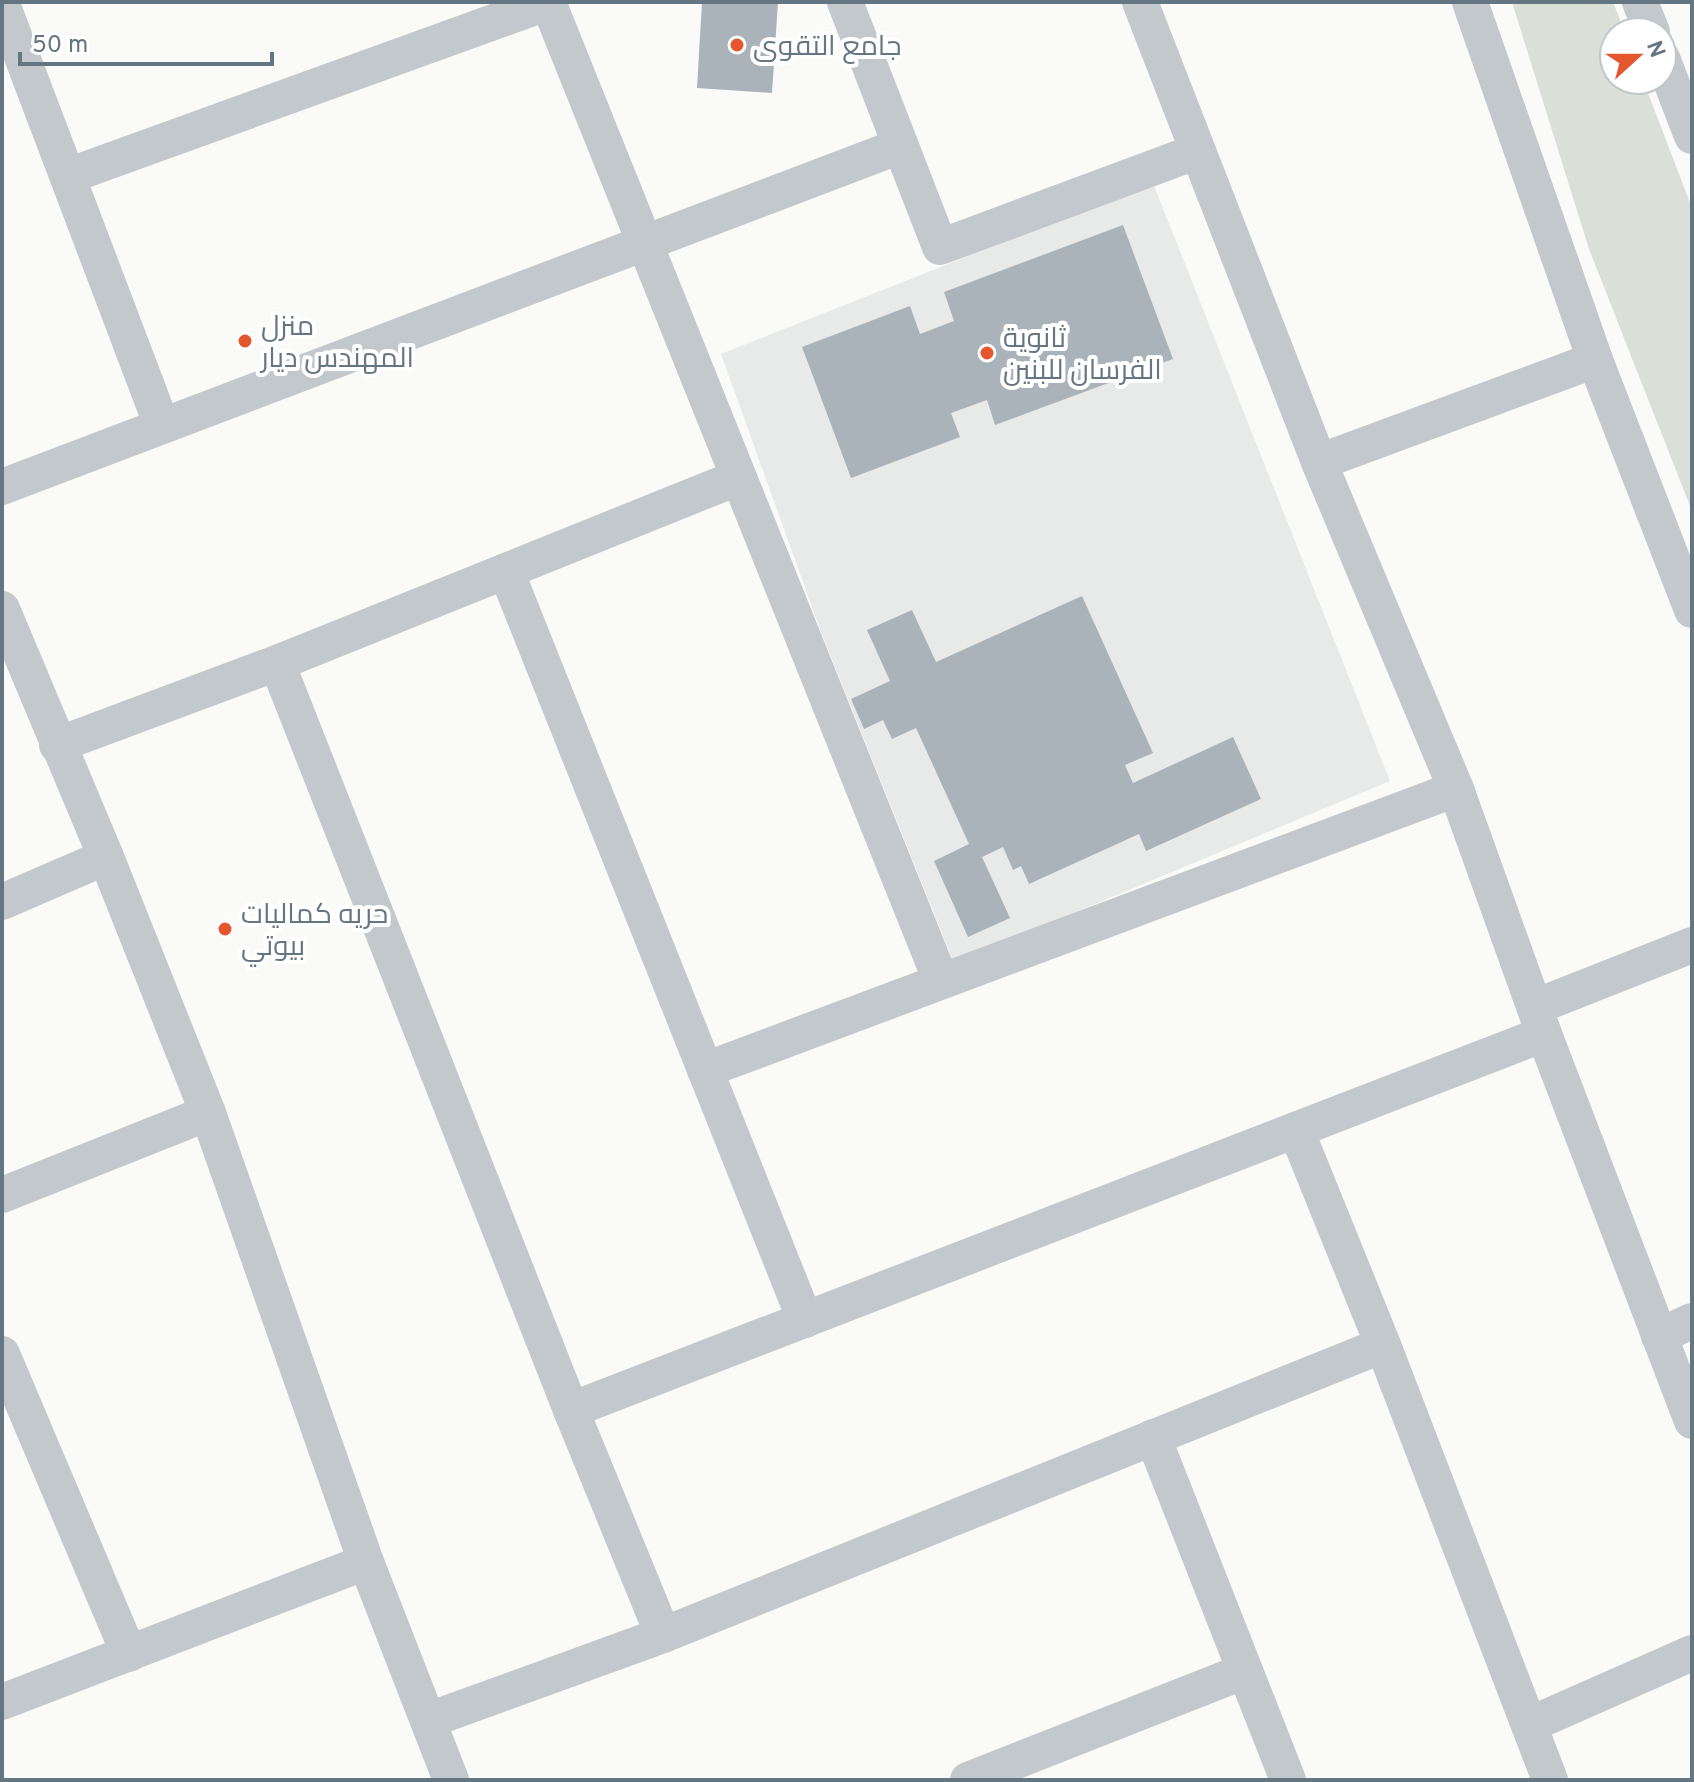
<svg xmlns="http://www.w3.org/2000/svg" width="1694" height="1782" viewBox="0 0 1694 1782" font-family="Overpass,Cairo,sans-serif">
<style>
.built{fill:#e8e9e9}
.green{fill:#dadfd7}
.building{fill:#aab3b9}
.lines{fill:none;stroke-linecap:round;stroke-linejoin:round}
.minor{stroke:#c3c8cc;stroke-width:36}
.poi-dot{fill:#e4572e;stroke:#fff;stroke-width:3}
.labels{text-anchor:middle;stroke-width:8;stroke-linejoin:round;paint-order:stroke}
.poi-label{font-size:28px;fill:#657683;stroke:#fff;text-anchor:start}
</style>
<rect width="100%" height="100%" fill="#fafaf8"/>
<path class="built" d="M1153 183 1390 781 954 963 821 632 721 354Z"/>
<path class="green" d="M1512 2H1613L1625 32H1614V80H1643L1692 208V511L1589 249Z"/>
<g class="building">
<path d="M702 2H778L772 93 697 88Z"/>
<path d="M1123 225 1173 359 995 425 987 400 951 413 960 437 851 478 802 347 910 306 920 334 954 321 944 292Z"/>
<path d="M1082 596 1153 753 1125 765 1133 783 1233 737 1261 799 1146 851 1139 834 1029 884 1021 866 1013 870 1003 847 982 857 1010 918 968 937 934 861 969 844 916 728 892 739 883 720 864 729 851 699 890 681 867 630 912 610 936 662Z"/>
</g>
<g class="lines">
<g class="minor">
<path d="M548 2 941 981"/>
<path d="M845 2 940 247 1198 151"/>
<path d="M1140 2 1319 462 1456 789 1544 1034 1692 1421"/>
<path d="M1470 2 1595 360 1692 610"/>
<path d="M1640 2 1652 32"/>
<path d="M2 4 162 426"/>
<path d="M1662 58 1692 136"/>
<path d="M68 176 549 2"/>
<path d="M1319 462 1595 360"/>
<path d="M2 487 900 146"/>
<path d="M506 571 805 1320"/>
<path d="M2 609 106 857 208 1113 366 1562 451 1780"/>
<path d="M277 663 571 1410 663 1635"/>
<path d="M57 745 277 663 737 478"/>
<path d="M2 902 106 857"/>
<path d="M1535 1007 1692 945"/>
<path d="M705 1070 1456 789"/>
<path d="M1296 1130 1383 1345 1550 1780"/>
<path d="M2 1195 208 1113"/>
<path d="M1659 1336 1692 1321"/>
<path d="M2 1354 129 1654"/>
<path d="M571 1410 1544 1034"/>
<path d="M1153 1437 1288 1780"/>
<path d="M2 1702 366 1562"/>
<path d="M429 1720 663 1635 1383 1345"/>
<path d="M1529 1725 1692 1653"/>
<path d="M968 1780 1245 1671"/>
</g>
</g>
<g class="poi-dot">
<circle cx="737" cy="45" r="8"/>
<circle cx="245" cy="341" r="8"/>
<circle cx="987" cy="353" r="8"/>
<circle cx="225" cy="929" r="8"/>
</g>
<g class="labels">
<g class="poi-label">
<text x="753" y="55">جامع التقوى</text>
<text x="261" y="335">منزل<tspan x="261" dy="32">المهندس ديار</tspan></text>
<text x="1003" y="347">ثانوية<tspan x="1003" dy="32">الفرسان للبنين</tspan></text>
<text x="241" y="923">حريه كماليات<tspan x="241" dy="32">بيوتي</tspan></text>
</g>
</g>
<rect width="1694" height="1782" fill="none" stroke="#657683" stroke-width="8"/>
<g transform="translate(1638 56) rotate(69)"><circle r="38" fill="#ffffff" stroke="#c1c8cd" stroke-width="2"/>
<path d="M0-6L14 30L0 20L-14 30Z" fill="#e4572e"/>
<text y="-12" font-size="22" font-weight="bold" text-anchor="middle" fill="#657683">N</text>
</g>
<path d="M20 52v12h252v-12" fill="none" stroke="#657683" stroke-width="4"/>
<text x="32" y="52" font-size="24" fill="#657683" stroke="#ffffff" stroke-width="6" paint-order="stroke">50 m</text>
</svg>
